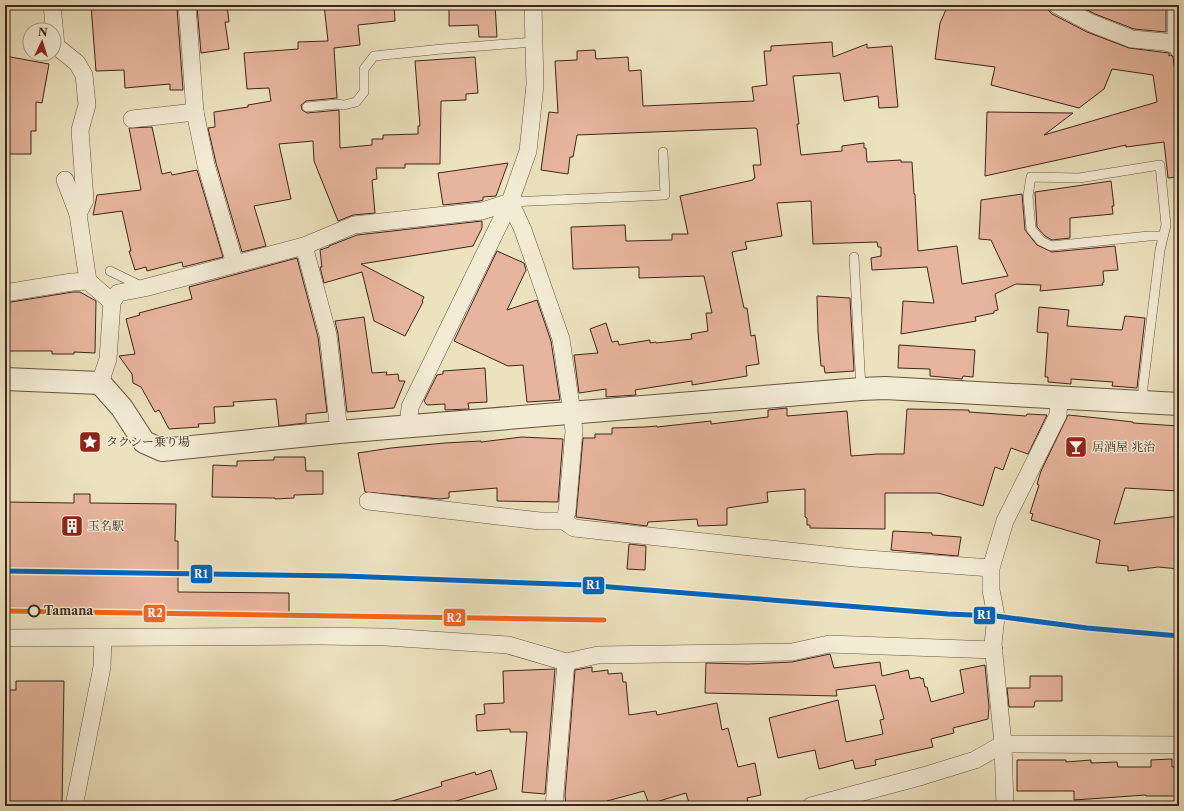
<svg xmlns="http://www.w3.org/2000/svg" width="1184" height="811" viewBox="0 0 1184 811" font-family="'Libre Caslon Text','Noto Serif JP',serif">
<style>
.building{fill:#e7b59d;stroke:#3e251b}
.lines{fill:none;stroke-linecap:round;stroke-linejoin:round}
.service-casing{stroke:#6a5444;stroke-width:10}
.minor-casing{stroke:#6a5444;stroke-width:18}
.tertiary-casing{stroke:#6a5444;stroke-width:24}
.service{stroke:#f3ecd5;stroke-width:9}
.minor{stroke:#f3ecd5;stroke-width:17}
.tertiary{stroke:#f3ecd5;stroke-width:22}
.rail-1-casing{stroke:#f3ecd5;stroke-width:8}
.rail-2-casing{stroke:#f3ecd5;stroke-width:8}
.rail-1{stroke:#0065bd;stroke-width:5}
.rail-2{stroke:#f26522;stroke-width:5}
.stop-dot{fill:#f3ecd5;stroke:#3e251b;stroke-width:2}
.labels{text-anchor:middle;stroke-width:3;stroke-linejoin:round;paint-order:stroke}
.poi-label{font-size:12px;fill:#3e251b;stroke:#f3ecd5;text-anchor:start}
.stop-label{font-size:12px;font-weight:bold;fill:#3e251b;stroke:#f3ecd5;text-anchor:start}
.line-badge{stroke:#f3ecd5;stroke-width:1.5}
.badge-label{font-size:11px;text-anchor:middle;font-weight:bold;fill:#fff}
</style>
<rect width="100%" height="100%" fill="#ece2be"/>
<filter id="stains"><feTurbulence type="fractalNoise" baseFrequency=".005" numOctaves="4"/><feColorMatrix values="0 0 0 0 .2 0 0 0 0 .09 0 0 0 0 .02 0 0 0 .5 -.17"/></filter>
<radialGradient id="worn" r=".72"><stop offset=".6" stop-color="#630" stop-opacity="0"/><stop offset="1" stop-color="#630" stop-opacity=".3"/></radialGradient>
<g class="building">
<path d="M91 5H117V7L135 5V8L168 5V9L177 8 183 90H170V84L125 88 124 70 96 71Z"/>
<path d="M227 5 229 22H225L229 49 201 53 197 7Z"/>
<path d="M324 5H394L395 21 358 25 360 45 334 48 337 98 306 101 301 105 302 110 307 113 339 110 340 148 372 145V139H383V135L418 134V126H420L415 61 475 57 478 93 466 94V100L441 101 440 164H405V168H376L377 179 372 180 375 213 353 215 338 221 314 161 313 141 279 144 291 199 254 206 266 246 242 252 216 163 208 128 215 127 214 112 248 107V105L271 101 269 88 247 89 244 53 298 49V42L328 41Z"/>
<path d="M449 5H495L497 37H479L478 25 449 26Z"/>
<path d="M948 5H1047L1048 10 1052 14 1087 32 1129 48 1169 53V56L1171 55 1173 57 1179 100V177L1168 178 1164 142 1126 147V145L985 176 987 112 1073 113 1044 135 1157 102 1153 75 1112 69 1104 89 1079 108 991 85 995 67 935 59 940 23Z"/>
<path d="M1078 5H1166V32L1134 29 1095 14Z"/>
<path d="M832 42 833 57 867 44V48L892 46 898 107 879 108 878 96 844 101 840 73 793 76 799 124H797L801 155 842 151V146L864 143V148H866L867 162 901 160V162H912L914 194H915L918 251 957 246 962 284 1008 276 991 240 979 239 981 200 1022 194 1025 230 1037 245 1052 252 1115 246 1118 270 1103 271 1104 282 1102 283 1103 285 1040 291 1041 285 1016 284 995 294 998 310 994 311V313L975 317 976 321 901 334 903 301 934 303 927 267 872 270 871 258 881 256V247H878L877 242 813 244 811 201 777 203 782 236 745 242 747 249 732 252 744 308H747L751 336 755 335 759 364 746 366 747 376 692 385V381L635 390 636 395 606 397V389L579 393 574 355 598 353 590 329 606 323 612 342 618 341 619 345 650 340V343L656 342V343L692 339 691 334 708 331 706 313H712L704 276 639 278V267L573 269 571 227 625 225 626 241 672 240V234H688L680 196 753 180V179L755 178 753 165H761L757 129 755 128 577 135 573 157H570L568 174 541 170 549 112 558 113 555 61 577 60V51L595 50 596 59 628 57 629 71 641 70 643 106 754 101 752 87 767 85 764 51H771V46Z"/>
<path d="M5 56 49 64 42 103 36 102V131H31V154H5Z"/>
<path d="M152 127 162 174 171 172 172 175 197 170 223 257 183 267 182 262 147 271 146 267 135 270 129 251H131L122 211 93 215 97 195 141 190 129 128Z"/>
<path d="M508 163 496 196 483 197V200L480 201 443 205 438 173Z"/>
<path d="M1111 181 1114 206H1112L1113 214 1070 218V238L1052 240 1045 236 1037 227 1035 192Z"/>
<path d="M482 221V228L473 246 361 264 424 297 422 301 423 302 405 336 374 321 362 272 324 283 320 267H322L320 250 329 247V246L357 235Z"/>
<path d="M497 251 524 263 526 270 507 310 537 300 551 341 560 400 527 402 523 365 508 366 454 341Z"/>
<path d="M297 258 318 337 327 412 306 414V423L279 426 276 399 233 402 234 406 214 407 215 423 198 424 199 427 169 429 159 410 155 412 141 387 133 383 132 374 119 356 135 354 126 319 140 315 139 313 192 299 189 287Z"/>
<path d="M73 292H80L96 301 95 353 74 352V354H52V351H5V303Z"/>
<path d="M817 296 850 298 854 371 825 373 824 366H821L818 332Z"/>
<path d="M1039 307 1069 310 1067 326 1122 330 1125 316 1145 318 1137 388 1112 386 1113 382 1071 379V384L1048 382V377H1045L1048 333 1037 332Z"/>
<path d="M364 317 372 373 387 372 386 375 398 374 399 381H405L394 408 347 412 338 334 335 321Z"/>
<path d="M899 345 975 350 973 377 963 376 962 379 930 376V369L898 368Z"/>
<path d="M485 368 487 402 468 403 469 409 445 410V404L427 405 424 401 437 375 443 374V371Z"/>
<path d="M787 408V416L847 411 851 456 877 454H904L907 409 969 410V412L1026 416 1027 414 1047 415 1028 454 1011 448 1003 470 995 467 983 506 938 493H885V529L810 528V525H807V518L805 517V489L767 492 768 502 727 508V525L698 526 697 519 648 522 647 526 576 517 583 438H595V434H612V428L645 427 657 426V427L711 421V424L768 417V410Z"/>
<path d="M1068 415 1098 418 1133 422V423L1179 426V491L1125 488 1114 524 1179 516V569L1158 567 1128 571V566L1096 563 1100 540 1031 520 1033 514 1030 513 1039 485 1037 484 1041 471Z"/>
<path d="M522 437 563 439 558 502 497 501V488L449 492V498L440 499 365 492 358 453 391 448 445 443 481 441V442Z"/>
<path d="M274 457H305L306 471H323V494L294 495V498L275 499V498L212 497 213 465 237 466V461L274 460Z"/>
<path d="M74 494H90V503L176 504 175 541H178V592L289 593V612L5 609V502L74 503Z"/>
<path d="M893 531 932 533V535L961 537 958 556 891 550Z"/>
<path d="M629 544 646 546 645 570 627 569Z"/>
<path d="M830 654 834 668 880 662 882 676 908 670 910 679 920 677 921 679 923 678 925 687H927L931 702 964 693 960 670 985 665 989 707 988 719 953 728 954 733 931 739 933 747 875 760 876 765 855 769 853 760 819 769 815 750 778 758 769 718 838 700 846 742 883 734 880 720 884 719 875 685 836 690 837 696 705 693 706 663 748 664 792 662Z"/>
<path d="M592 667V672L608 670V674L622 673 623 682H626L629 715 656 711 657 715 717 703 722 730 728 728 738 767 755 763 761 795 747 798 748 802 729 806H690L686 793 649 804 644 791 607 801V806H566L565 795 575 670Z"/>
<path d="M555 669 545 794 522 792 527 732H510V729L477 731 476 715 485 714 484 704 504 703 503 671Z"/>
<path d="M1030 676H1062V701H1035L1034 707H1009L1007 688H1030Z"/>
<path d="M16 681H64L62 806H5V690H16Z"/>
<path d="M1172 759V767H1179V796H1146V795L1074 800V791H1017V760H1066V762L1091 760V763L1117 762 1118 767H1151V760Z"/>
<path d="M491 770 497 789 439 806H390L389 802 442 786 441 782 475 772 476 775Z"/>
</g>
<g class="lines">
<g class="service-casing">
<g id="service">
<path d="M307 107 336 104 344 105 356 102 364 92V69L374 56 442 49 534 42"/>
<path d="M510 202 665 195 663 152"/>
<path d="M854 257 861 389"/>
<path d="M110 271 143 287"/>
<path d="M1143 401V387L1160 250 1166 225 1160 165 1079 178 1031 177 1028 196 1031 229 1041 241 1051 246 1149 236H1163"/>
</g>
</g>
<g class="minor-casing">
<g id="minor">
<path d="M52 5 56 46 77 63 84 75 87 105 80 130 85 200 78 214 88 281 112 302"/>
<path d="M187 5 195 112 206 165 235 264"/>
<path d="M1057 5 1091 23 1132 39 1165 42 1176 45 1179 50"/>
<path d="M1176 45V5"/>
<path d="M132 119 195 112"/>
<path d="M65 180 78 214"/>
<path d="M510 202 523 230 561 339 572 413 574 431 567 512 564 521 574 528 854 558 991 568"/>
<path d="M304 246 328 335 339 432"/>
<path d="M5 293 72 282 88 281"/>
<path d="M100 383 108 359 112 302 118 293 144 288 304 246 354 225 482 211 510 202"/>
<path d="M408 427 410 407 510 202 528 151 535 85 533 5"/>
<path d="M368 501 540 521H564"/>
<path d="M5 638 318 636 386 637 508 645 566 662 598 655 792 652 829 644 994 650"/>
<path d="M74 806 102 667 103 638"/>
<path d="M554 806 566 662"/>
<path d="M811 806 923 776 975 760 1003 744 1179 745"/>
<path d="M1005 806 1003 744 993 644 996 616 991 590V568L1005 521 1058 415 1059 398"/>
</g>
</g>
<g class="tertiary-casing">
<path id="tertiary" d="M5 379 100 383 122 408 144 442 162 450 339 432 861 389 885 388 1179 404"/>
</g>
<use href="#service" class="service"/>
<use href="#minor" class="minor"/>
<use href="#tertiary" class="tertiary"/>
<g class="rail-1-casing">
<path id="rail-1" d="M5 571 343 576 585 585 948 614 996 616 1087 628 1179 636"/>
</g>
<g class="rail-2-casing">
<path id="rail-2" d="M5 611 604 620"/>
</g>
<use href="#rail-1" class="rail-1"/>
<use href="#rail-2" class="rail-2"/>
</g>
<defs>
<g id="sight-square" transform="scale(1.15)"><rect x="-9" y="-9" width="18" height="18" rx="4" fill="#8f2418" stroke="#f3ecd5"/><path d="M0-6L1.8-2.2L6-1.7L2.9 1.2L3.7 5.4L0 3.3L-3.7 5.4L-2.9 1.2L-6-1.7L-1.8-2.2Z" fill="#fff"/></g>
<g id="bar-square" transform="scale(1.15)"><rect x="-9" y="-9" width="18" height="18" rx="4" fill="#8f2418" stroke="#f3ecd5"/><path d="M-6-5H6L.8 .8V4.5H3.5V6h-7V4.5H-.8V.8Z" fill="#fff"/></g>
<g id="building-square" transform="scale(1.15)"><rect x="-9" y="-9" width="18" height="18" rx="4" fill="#8f2418" stroke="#f3ecd5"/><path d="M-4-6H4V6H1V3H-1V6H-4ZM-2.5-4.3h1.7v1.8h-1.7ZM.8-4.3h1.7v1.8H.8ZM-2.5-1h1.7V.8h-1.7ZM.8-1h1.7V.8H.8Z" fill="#fff"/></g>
</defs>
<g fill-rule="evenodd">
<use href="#sight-square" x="90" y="442"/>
<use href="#bar-square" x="1076" y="447"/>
<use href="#building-square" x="72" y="526"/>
</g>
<circle class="stop-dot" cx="34" cy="611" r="5.5"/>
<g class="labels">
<g class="poi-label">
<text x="106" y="446">タクシー乗り場</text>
<text x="1092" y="451">居酒屋 兆治</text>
<text x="88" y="530">玉名駅</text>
</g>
<g class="stop-label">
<text x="44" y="615">Tamana</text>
</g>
</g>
<g class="line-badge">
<rect x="190" y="564" width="23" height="20" rx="4" fill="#0065bd"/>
<rect x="582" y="576" width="23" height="19" rx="4" fill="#0065bd"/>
<rect x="143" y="604" width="23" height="19" rx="4" fill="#f26522"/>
<rect x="973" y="606" width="23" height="19" rx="4" fill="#0065bd"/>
<rect x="443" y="608" width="23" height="19" rx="4" fill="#f26522"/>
</g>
<g class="badge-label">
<text x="201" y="578">R1</text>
<text x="593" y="589">R1</text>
<text x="155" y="617">R2</text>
<text x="984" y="619">R1</text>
<text x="454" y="622">R2</text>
</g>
<rect width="1184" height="811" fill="none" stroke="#ece2be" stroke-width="20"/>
<rect x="6" y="6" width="1172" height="799" fill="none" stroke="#3e251b" stroke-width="2"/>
<rect x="10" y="10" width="1164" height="791" fill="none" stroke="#3e251b"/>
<g transform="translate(42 42) rotate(4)"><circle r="19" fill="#f3ecd5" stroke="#ab9c8b"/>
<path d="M0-3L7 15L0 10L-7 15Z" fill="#8f2418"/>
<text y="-6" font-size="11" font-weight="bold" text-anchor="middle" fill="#3e251b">N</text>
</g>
<rect width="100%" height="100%" filter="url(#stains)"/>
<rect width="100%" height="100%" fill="url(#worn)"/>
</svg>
